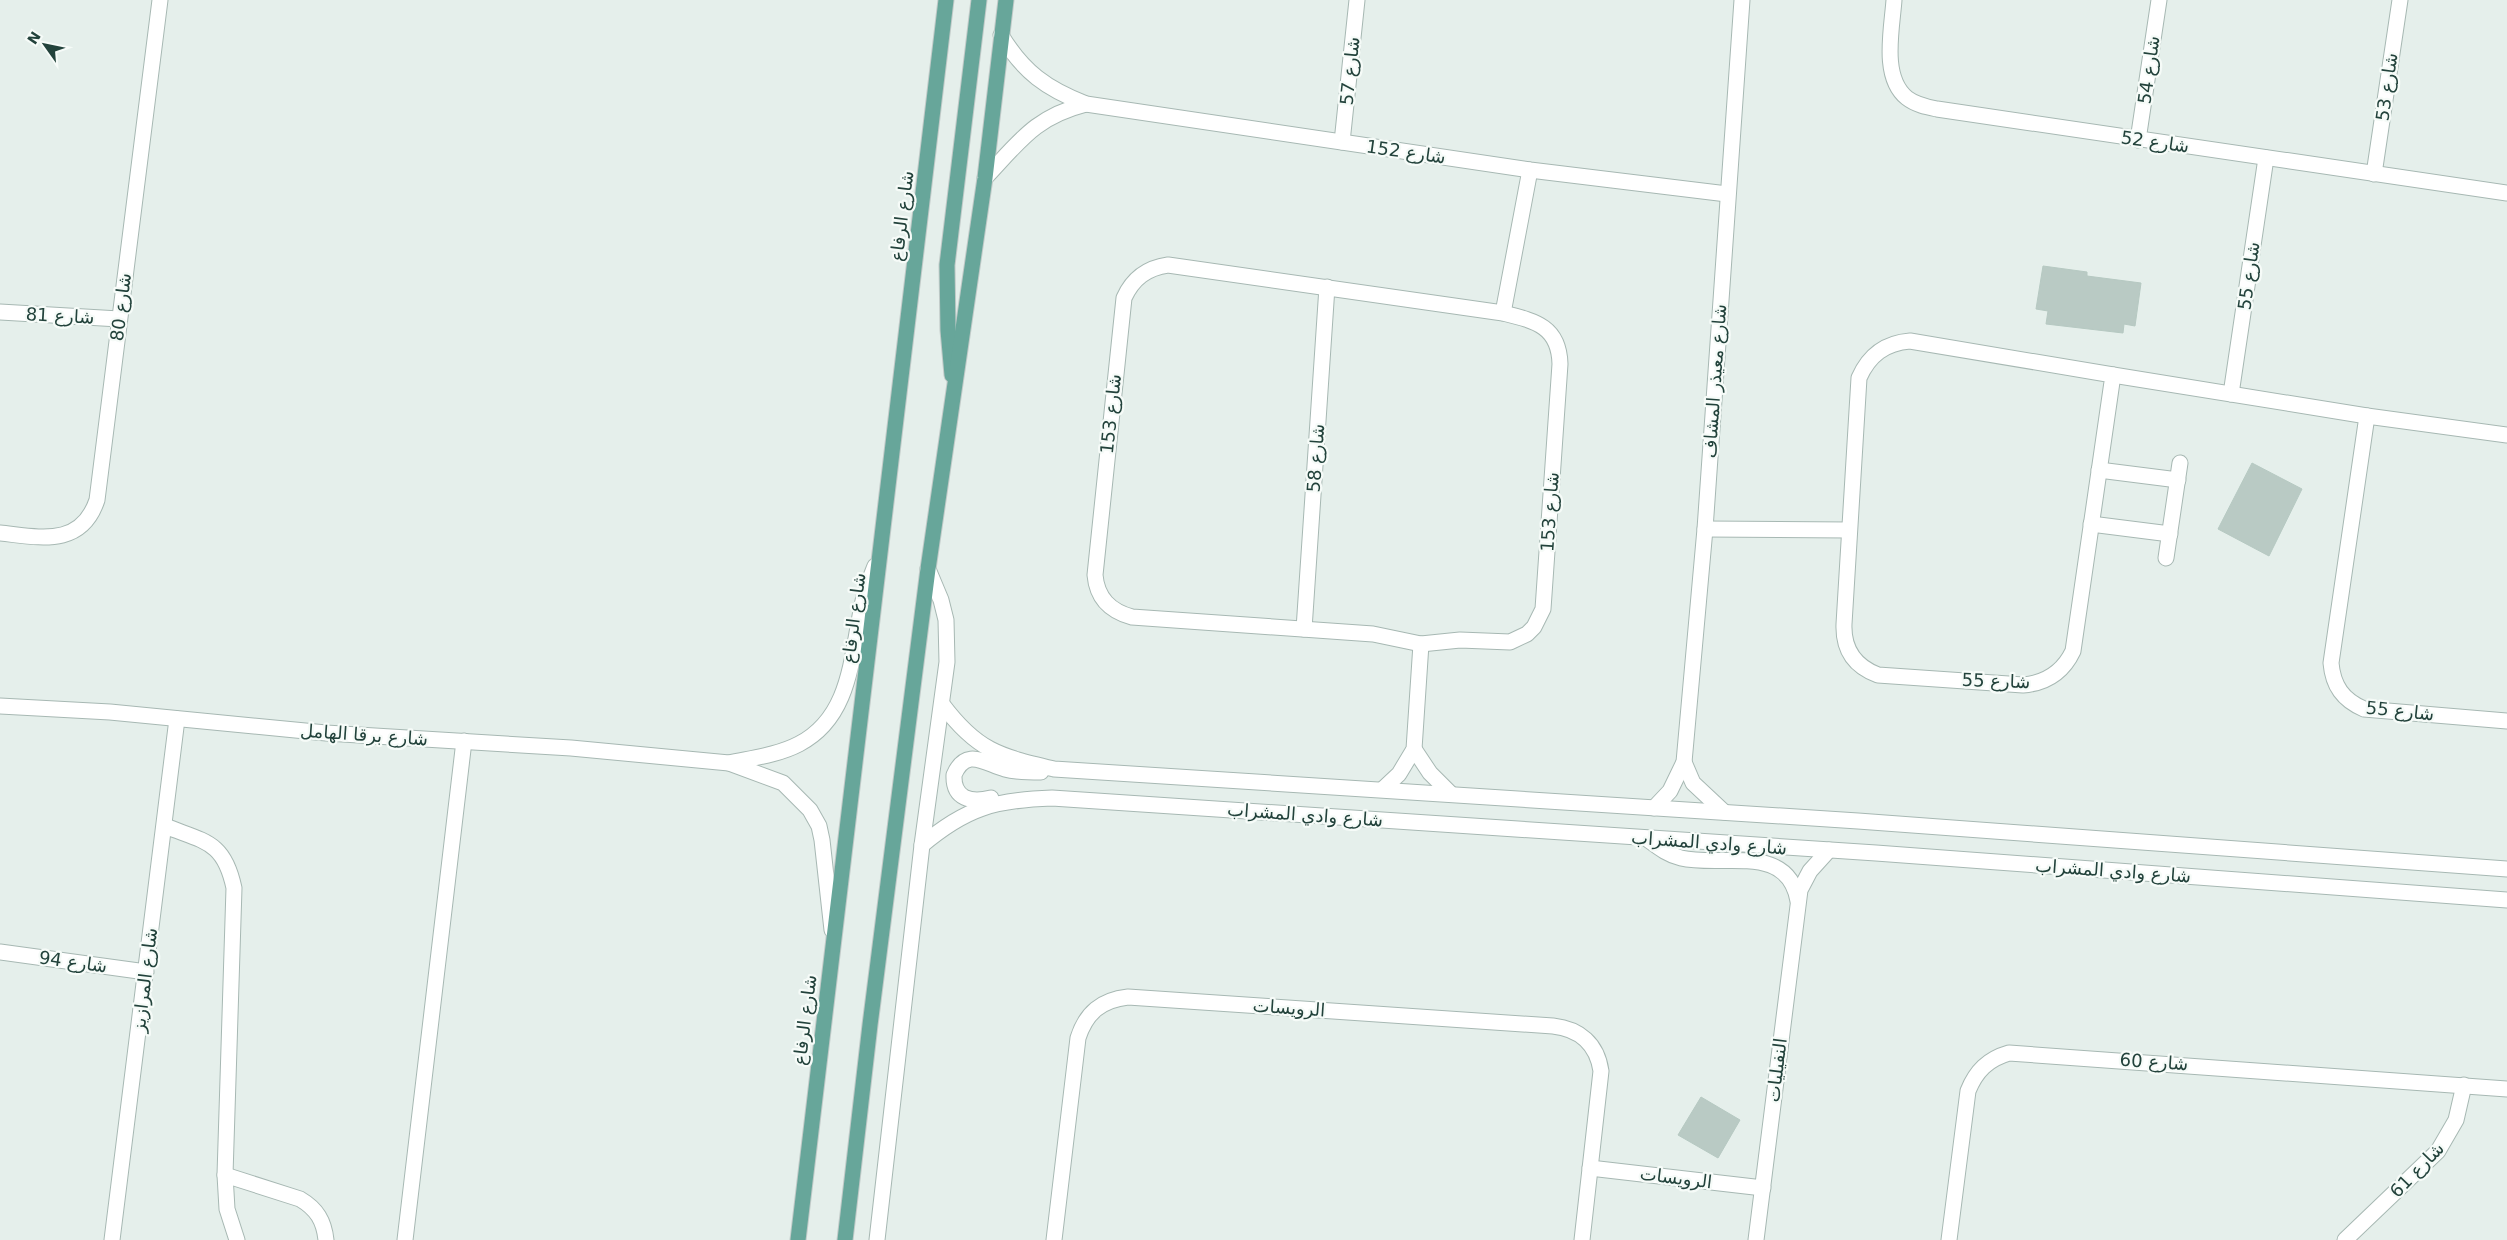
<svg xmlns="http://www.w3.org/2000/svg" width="2507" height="1240" viewBox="0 0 2507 1240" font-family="'DejaVu Sans','Noto Naskh Arabic',sans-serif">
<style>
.building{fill:#b9cac4;stroke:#b6c9c2}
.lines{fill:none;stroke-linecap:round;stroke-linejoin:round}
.minor-casing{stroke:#a7b8b3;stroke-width:17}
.major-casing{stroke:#c1cac8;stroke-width:17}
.minor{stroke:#fff;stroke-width:15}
.major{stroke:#67a69a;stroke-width:15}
.labels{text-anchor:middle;stroke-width:4.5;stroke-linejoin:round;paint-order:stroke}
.street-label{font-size:18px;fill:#22423b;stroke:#f6fbf8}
</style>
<rect width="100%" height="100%" fill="#e5efeb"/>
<g class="building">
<path d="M2043 266 2087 272V276L2141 283 2135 326 2124 324 2123 333 2046 324 2048 311 2036 309Z"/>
<path d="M2252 463 2302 489 2269 556 2218 529Z"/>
<path d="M1701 1097 1740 1120 1718 1158 1678 1135Z"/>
</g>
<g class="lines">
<g class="minor-casing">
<g id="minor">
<path d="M1894 0C1892 29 1881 77 1907 98 1916 105 1927 107 1937 109L2507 193"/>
<path d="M1001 35C1023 72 1047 89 1086 104L1530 170 1727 194"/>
<path d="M2138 140 2159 0"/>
<path d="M1342 142 1357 0"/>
<path d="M2374 174 2400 0"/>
<path d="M985 178C1020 141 1035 117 1086 104"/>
<path d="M1168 265 1503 313C1535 321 1559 326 1560 364L1543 609 1534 627 1527 634 1510 642 1460 640 1421 644 1373 634 1132 617C1110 611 1097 598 1095 575L1124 298C1133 278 1147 268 1168 265Z"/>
<path d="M0 312 119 319"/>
<path d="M1503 313 1530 170"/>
<path d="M1910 341 2113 375 2073 651C2063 672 2047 683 2023 685L1878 675C1854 666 1843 649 1844 624L1859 378C1869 355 1885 343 1910 341Z"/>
<path d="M2113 375 2367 416"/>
<path d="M2231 394 2266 158"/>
<path d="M2507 435 2367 416 2331 663C2333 686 2343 700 2364 709L2507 721"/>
<path d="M2099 470 2178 480"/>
<path d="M2091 524 2170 534"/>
<path d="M1705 529 1849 530"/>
<path d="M0 533C39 537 81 548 97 500L160 0"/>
<path d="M2166 558 2180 463"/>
<path d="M1304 629 1327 287"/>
<path d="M942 704C977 751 999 756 1054 769L1858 821 2507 869"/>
<path d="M0 706 110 712 326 733 571 748 729 763 783 783 810 810 819 826 822 840 832 930"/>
<path d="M1414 749 1430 773 1451 794"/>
<path d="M1684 762 1693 783 1724 812"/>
<path d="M729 763C752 758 778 755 799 744 851 717 851 657 862 606 864 593 870 579 875 566"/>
<path d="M1383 789 1399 774 1414 749 1421 644"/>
<path d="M991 798C971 803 953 799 954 775 966 747 984 763 1005 769 1016 772 1029 772 1041 772"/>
<path d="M1654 808 1670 791 1684 762 1705 529 1742 0"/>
<path d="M165 826C205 842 224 841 234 888L225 1175 227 1209 237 1240"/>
<path d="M1647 839C1658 847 1668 855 1681 858 1722 868 1788 842 1798 901"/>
<path d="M922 845C966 808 994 800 1052 798L1876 853 2507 900"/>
<path d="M0 952 146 972"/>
<path d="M1590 1168 1763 1188"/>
<path d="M225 1175 300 1199C317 1209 324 1221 326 1240"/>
<path d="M112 1240 177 719"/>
<path d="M405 1240 464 741"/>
<path d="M877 1240 922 845 947 662 946 620 941 600 928 569"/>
<path d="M1054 1240 1078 1038C1086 1013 1101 1000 1128 997L1553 1026C1580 1029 1597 1044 1601 1071L1582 1240"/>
<path d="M1756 1240 1800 890 1810 871 1829 850"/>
<path d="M1949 1240 1968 1091C1976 1071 1988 1059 2009 1053L2507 1089"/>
<path d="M2345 1240 2438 1151 2456 1120 2464 1085"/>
</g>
</g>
<g class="major-casing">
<g id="major">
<path d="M952 375 948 330 947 265 979 0"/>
<path d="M798 1240 946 0"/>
<path d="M845 1240 870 1025 928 569 985 178 1006 0"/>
</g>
</g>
<use href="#minor" class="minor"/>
<use href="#major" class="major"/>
</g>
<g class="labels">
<g class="street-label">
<text transform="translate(2149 70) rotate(-82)" y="6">شارع 54</text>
<text transform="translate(1350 71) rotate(-84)" y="6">شارع 57</text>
<text transform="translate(2387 87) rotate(-82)" y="6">شارع 53</text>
<text transform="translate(2155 142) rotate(8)" y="6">شارع 52</text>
<text transform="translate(1406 152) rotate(8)" y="6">شارع 152</text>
<text transform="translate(902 216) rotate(-83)" y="6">شارع الرفاع</text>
<text transform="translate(2249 276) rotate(-82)" y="6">شارع 55</text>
<text transform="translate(121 307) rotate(-83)" y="6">شارع 80</text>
<text transform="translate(60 316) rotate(3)" y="6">شارع 81</text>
<text transform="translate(1715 381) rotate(-86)" y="6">شارع معيذر المشاف</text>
<text transform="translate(1111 414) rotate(-84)" y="6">شارع 153</text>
<text transform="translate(1316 458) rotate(-86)" y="6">شارع 58</text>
<text transform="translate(1550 512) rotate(-86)" y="6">شارع 153</text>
<text transform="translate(854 618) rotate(-83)" y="6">شارع الرفاع</text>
<text transform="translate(1996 681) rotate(2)" y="6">شارع 55</text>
<text transform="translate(2400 711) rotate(6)" y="6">شارع 55</text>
<text transform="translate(364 735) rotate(4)" y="6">شارع برقا الهامل</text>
<text transform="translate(1305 815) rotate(4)" y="6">شارع وادي المشراب</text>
<text transform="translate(1709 843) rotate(4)" y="6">شارع وادي المشراب</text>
<text transform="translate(2113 871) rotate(4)" y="6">شارع وادي المشراب</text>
<text transform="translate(73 962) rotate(8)" y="6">شارع 94</text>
<text transform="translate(145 980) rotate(-83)" y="6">شارع المرازيز</text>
<text transform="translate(1289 1008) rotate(4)" y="6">الرويسات</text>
<text transform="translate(805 1020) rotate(-83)" y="6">شارع الرفاع</text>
<text transform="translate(2154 1062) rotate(4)" y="6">شارع 60</text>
<text transform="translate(1777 1070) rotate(-83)" y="6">النفيليات</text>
<text transform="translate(2417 1170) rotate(-46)" y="6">شارع 61</text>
<text transform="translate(1676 1178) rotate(7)" y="6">الرويسات</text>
</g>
</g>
<g transform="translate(45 45) rotate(303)" stroke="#f6fbf8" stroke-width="4" paint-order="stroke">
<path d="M0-4L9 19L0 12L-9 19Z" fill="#22423b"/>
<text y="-8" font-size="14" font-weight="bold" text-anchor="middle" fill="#22423b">N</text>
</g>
</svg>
